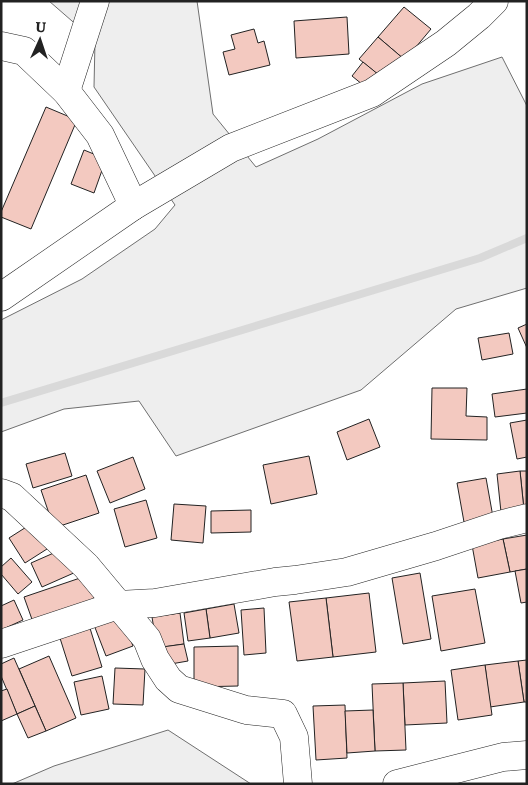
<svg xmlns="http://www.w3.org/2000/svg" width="528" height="785" viewBox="0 0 528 785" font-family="Literata,serif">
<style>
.green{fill:#eee;stroke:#6f6f6f}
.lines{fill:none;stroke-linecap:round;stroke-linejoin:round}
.stream{stroke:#d9d9d9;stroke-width:8}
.building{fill:#f3c9c0;stroke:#222}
.minor-casing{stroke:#222;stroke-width:29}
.minor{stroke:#fff;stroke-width:28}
</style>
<rect width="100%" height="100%" fill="#fff"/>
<g class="green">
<path d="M49 1H197L213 114 256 167 318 139 422 84 502 57 527 106V288L456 309 361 390 176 456 139 401 64 409 1 432V320L82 279 155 229 175 205 94 87 95 41Z"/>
<path d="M168 730 251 784H12L54 766Z"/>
</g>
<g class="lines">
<path class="stream" d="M1 403 480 258 527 238"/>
</g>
<g class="building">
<path d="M404 7 431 29 405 60 378 37Z"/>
<path d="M347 17 349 54 296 58 294 21Z"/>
<path d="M254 29 258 43 264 41 270 65 229 75 223 52 235 49 231 35Z"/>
<path d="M378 37 405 60 386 81 359 59Z"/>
<path d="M363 62 379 75 368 89 352 76Z"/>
<path d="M46 107 77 120 31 229 1 217V212Z"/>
<path d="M84 150 106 159 94 193 71 184Z"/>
<path d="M527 324V348L518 328Z"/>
<path d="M509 333 513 354 482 360 478 338Z"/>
<path d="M432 388H467L466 416 487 417V440L431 439Z"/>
<path d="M527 389V413L495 417 492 394Z"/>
<path d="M369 419 380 447 347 460 337 432Z"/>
<path d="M527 420V457L517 459 510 423Z"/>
<path d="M65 453 72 476 33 488 26 464Z"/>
<path d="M309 456 317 494 271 504 263 465Z"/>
<path d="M133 457 145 489 110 503 97 471Z"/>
<path d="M520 471H527V510H524Z"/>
<path d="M520 471 524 510 501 512 497 474Z"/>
<path d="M86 475 99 513 54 528 41 490Z"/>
<path d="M486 478 493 517 464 522 457 483Z"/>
<path d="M146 500 157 538 125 547 114 509Z"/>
<path d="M174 504 206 506 203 543 171 540Z"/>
<path d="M251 510V532L211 533V511Z"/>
<path d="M31 524 47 549 25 563 9 538Z"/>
<path d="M527 535V569L510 572 503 539Z"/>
<path d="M503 539 510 572 478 578 472 545Z"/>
<path d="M65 548 76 572 42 587 31 563Z"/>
<path d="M11 558 32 582 18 594 1 574V567Z"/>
<path d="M527 569V602L521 603 515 571Z"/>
<path d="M420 573 431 639 403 644 392 578Z"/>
<path d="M86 576 96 603 34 625 24 597Z"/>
<path d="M475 589 485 643 441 651 432 596Z"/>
<path d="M369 593 376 652 333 657 326 598Z"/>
<path d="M326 598 333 657 297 661 289 602Z"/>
<path d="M14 600 23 620 1 630V606Z"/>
<path d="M234 604 239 633 210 638 206 609Z"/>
<path d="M264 608 266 653 244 655 241 610Z"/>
<path d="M206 609 210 638 188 641 184 613Z"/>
<path d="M180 613 184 644 157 648 152 617Z"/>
<path d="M121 615 133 646 106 656 94 625Z"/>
<path d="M89 625 102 667 72 676 59 635Z"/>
<path d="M184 644 188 661 165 665 162 647Z"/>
<path d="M238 646V686L194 687V647Z"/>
<path d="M49 656 76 718 46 731 19 669Z"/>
<path d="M14 658 35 706 17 714 1 676V664Z"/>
<path d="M527 660V702H524L518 661Z"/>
<path d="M518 661 524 702 490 707 485 665Z"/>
<path d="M485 665 492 715 458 720 451 670Z"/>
<path d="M115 668 145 669 143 705 113 704Z"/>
<path d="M102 676 109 709 81 715 74 682Z"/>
<path d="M445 681 447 723 405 725 403 683Z"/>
<path d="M403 683 406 750 375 751 372 684Z"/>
<path d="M7 689 17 714 1 721V691Z"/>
<path d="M345 705 347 758 316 760 313 706Z"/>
<path d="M35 706 46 731 28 738 17 714Z"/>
<path d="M373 710 375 751 347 753 345 711Z"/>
</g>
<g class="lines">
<g class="minor-casing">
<g id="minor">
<path d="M1 46 24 51 66 91 100 135 128 194 133 206"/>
<path d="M66 91 95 1"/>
<path d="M1 297 133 206 231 148 372 93 446 43 479 16 494 1"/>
<path d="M1 493 12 497 86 566 147 639 155 659 168 679 179 689 246 710 283 714 294 737 298 784"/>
<path d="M1 644 118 605 155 603 275 582 295 580 347 572 436 546 499 525 527 518"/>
<path d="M397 784 503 757 527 755"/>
</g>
</g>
<use href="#minor" class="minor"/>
</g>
<rect width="528" height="785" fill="none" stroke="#222222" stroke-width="5"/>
<g transform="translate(40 40) rotate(3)" stroke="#ffffff" stroke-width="4" paint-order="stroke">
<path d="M0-4L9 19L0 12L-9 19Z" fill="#222222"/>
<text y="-8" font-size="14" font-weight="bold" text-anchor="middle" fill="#222222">U</text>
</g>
</svg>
